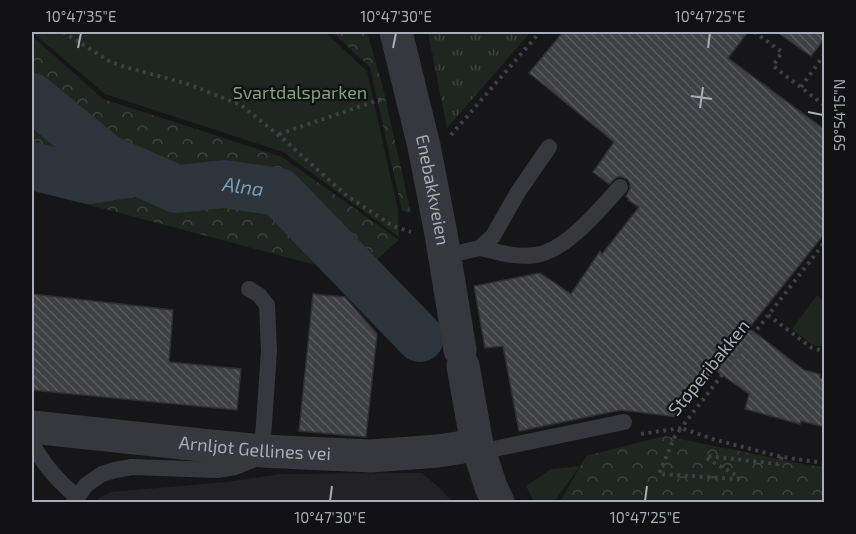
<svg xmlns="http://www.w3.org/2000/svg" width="856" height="534" viewBox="0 0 856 534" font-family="'Exo 2',sans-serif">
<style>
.built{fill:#222225}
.grass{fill:url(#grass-tufts)}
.forest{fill:url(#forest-crowns)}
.park{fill:#1e261f}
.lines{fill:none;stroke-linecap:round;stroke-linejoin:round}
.river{stroke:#2c353c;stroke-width:48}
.building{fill:url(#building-back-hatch);stroke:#303034;stroke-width:1.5}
.path{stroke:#3d3f44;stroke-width:4;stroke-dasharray:3 4.5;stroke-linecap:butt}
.lane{stroke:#37383d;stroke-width:16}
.street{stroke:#37383d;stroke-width:33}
.ticks{fill:none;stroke:#a8adb8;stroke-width:2}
.labels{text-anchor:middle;stroke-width:4.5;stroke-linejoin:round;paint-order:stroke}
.park-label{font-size:18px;fill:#7fa381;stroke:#111113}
.street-label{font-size:18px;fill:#a8adb8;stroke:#111113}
.water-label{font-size:20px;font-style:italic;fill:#7f9bb3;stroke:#111113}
.neatline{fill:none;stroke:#a8adb8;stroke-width:2}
.ticks-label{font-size:15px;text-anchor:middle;fill:#a8adb8}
</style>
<defs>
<pattern id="grass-tufts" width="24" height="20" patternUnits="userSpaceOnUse" patternTransform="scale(1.5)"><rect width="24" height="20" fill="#1e261f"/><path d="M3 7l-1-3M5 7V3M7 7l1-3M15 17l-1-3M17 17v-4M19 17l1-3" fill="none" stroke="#3c433d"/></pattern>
<pattern id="forest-crowns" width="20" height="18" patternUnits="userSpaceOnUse" patternTransform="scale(1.5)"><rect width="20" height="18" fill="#1e261f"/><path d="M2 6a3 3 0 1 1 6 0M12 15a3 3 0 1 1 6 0" fill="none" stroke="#3c433d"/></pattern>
<pattern id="building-back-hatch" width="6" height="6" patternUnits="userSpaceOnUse" patternTransform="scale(1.5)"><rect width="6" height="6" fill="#404145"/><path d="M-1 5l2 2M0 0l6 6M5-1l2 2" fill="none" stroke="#595a5e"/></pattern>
</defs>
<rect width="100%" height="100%" fill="#161618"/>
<path class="built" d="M422 473 440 488 452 502H94L99 498 111 492 227 482 280 474Z"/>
<path class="grass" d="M428 32H531L447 128Z"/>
<g class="forest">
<path d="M332 32H367L383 88 411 213 402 211 370 67Z"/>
<path d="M32 36 103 99 282 157 399 240 358 276 32 190Z"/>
<path d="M665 436 803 464 824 467V502H560L586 456Z"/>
</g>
<g class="park">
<path d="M32 32H325L367 71 398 210 399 237 283 152 105 94Z"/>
<path d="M817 295 824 302V347L812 345 792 329Z"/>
<path d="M580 466 554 502H534L526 486 551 469Z"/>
</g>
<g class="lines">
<g class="river">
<path id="s1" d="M32 97 106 158 177 189 224 184 279 192 420 338"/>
<path d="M32 166 89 180 139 172"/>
</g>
</g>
<g class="building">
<path d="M563 32H748L728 58 825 130V233L749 328 804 370 820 374V378L825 379V427L801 421 800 424 745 409 749 394 715 370 678 417 621 410 519 431 503 346 485 348 474 286 540 273 571 294 600 251 602 254 639 207 628 200 629 199 626 196 630 189V183L627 179 622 177H617L609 184 593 172 614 142 529 73Z"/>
<path d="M777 32H825V38L811 56Z"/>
<path d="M32 294 173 310 169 362 241 369 237 410 32 390Z"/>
<path d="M313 294 345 297 377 334 366 437 299 431Z"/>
</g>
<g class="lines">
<g class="path">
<path d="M63 32 109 61 125 67 188 84 241 105 282 138 347 196 393 226 411 232"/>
<path d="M754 32 782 52 773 66 824 105"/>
<path d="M801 87 824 55"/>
<path d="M279 134 382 99"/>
<path d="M451 135 540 32"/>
<path d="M768 315 812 348 824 351"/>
<path d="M641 434 681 428 824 243"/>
<path d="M782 457 778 464 707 456 706 458 739 477 738 479 659 474 674 438 681 428 716 440 782 457 824 463"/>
</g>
<g class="lane">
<path d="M480 248C498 252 517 258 535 255 565 252 601 208 620 187"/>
<path d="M445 256 480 248 493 236 518 192 549 147"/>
<path d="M32 443C43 465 58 481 77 497"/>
<path d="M479 452 624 422"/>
<path d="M74 502 86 485 102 474 115 470 132 467 217 470 235 467 252 460 262 451 269 351 267 305 259 295 249 289"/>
</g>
<g class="street">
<path id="s2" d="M396 32 424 146 441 234 460 350"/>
<path id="s3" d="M32 427 201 445 262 451 325 454 371 456 438 451 477 445 463 366"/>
<path d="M477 444 491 487 498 502"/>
</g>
</g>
<path class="ticks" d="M78 48 81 33M393 48 396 33M708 48 710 33M691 96 712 99M700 108 703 87M808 112 823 115M330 501 332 486M645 501 647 486"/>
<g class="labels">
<g class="park-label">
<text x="300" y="99">Svartdalsparken</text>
</g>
<g class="street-label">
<text dy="6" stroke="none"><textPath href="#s2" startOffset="162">Enebakkveien</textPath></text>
<text transform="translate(709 368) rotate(-51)" y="6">Støperibakken</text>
<text dy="6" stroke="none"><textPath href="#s3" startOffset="224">Arnljot Gellines vei</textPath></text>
</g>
<g class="water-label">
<text dy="7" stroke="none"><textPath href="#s1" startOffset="240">Alna</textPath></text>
</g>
</g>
<rect width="856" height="534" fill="none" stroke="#111113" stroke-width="66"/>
<rect x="33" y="33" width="790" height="468" class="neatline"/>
<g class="ticks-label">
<text x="81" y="22">10°47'35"E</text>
<text x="396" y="22">10°47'30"E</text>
<text x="710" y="22">10°47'25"E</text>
<text transform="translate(840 115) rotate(-90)" y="5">59°54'15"N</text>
<text x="330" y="523">10°47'30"E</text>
<text x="645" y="523">10°47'25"E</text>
</g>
</svg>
